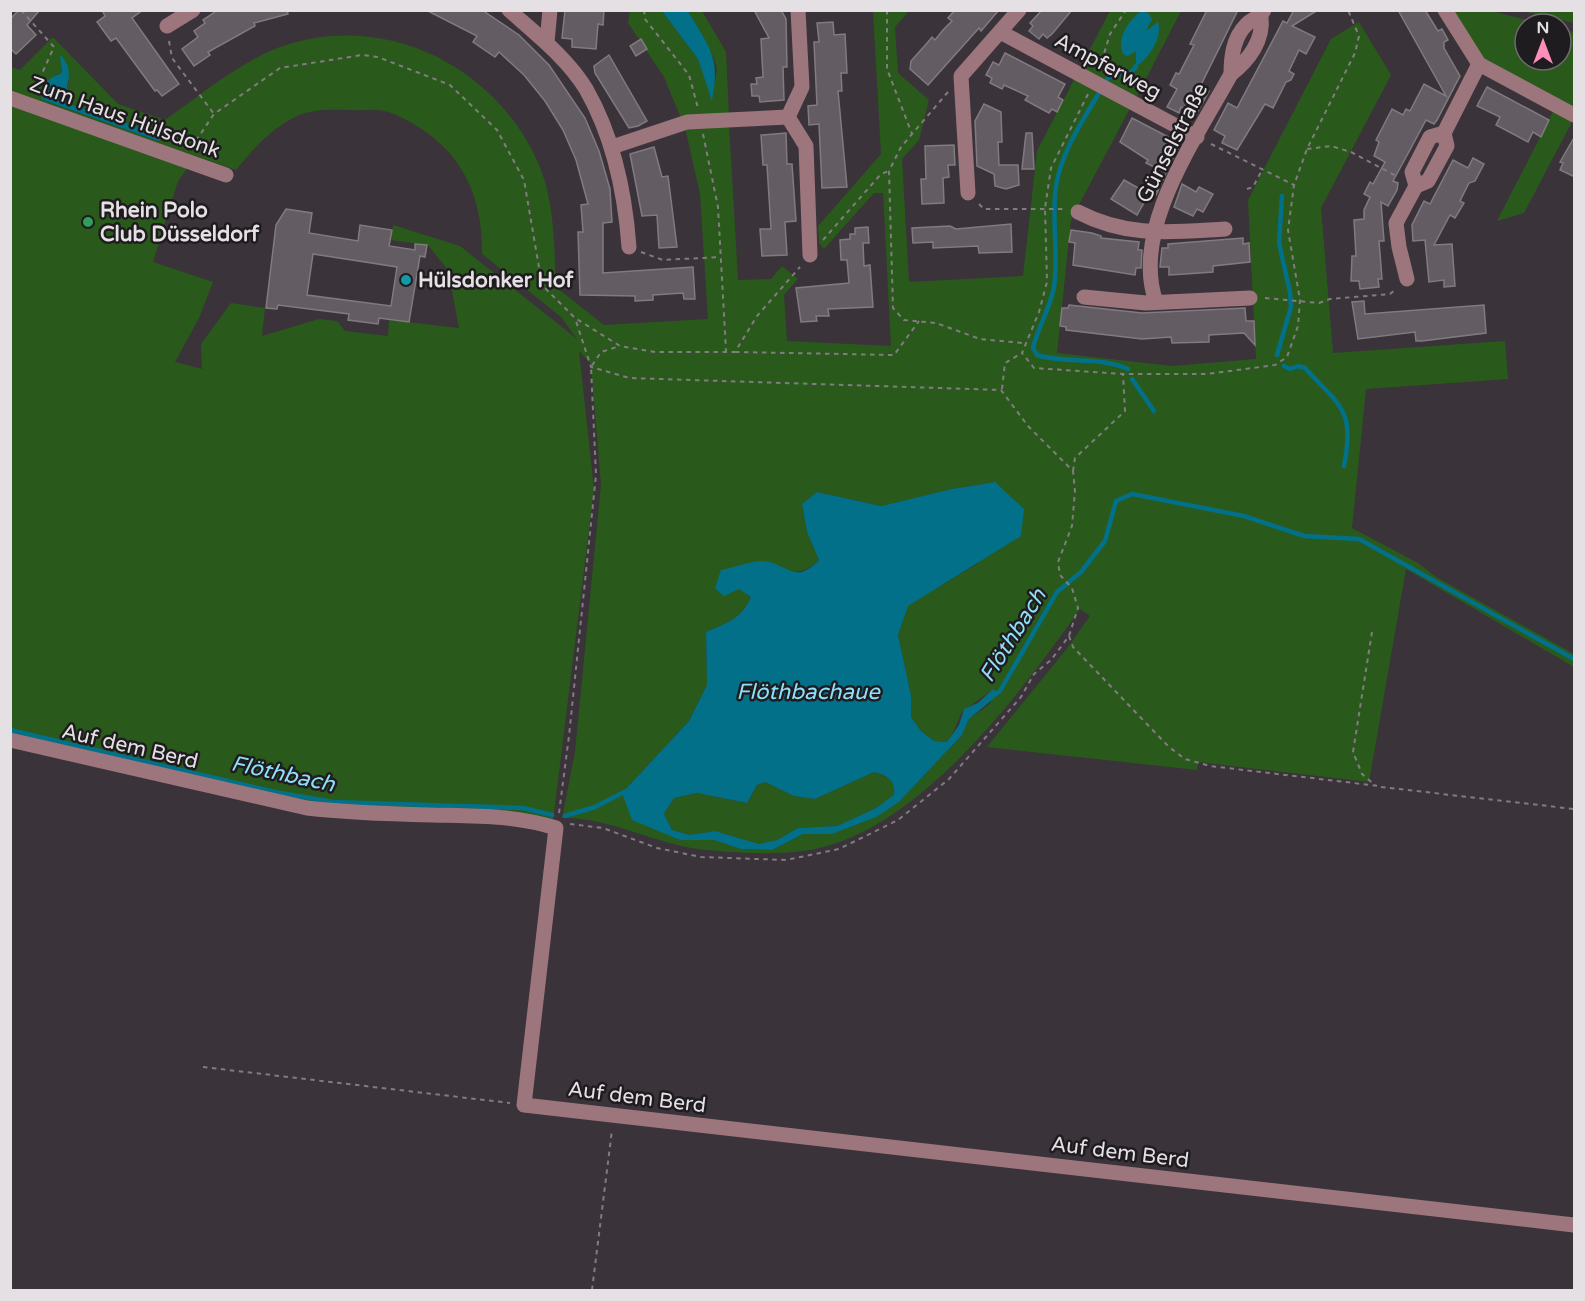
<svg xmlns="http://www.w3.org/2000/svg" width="1585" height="1301" viewBox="0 0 1585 1301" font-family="'Varela Round',sans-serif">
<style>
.green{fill:#2a5a1b;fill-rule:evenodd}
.water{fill:#027089;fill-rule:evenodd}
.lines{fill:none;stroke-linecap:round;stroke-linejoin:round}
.stream{stroke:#027089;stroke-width:4.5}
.building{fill:#645c63;stroke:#827a81;stroke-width:1.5;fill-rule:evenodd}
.path{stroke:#827c82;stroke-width:2;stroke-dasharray:4.5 4.5;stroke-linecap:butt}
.minor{stroke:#9d757c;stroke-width:15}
.leisure-dot{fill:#2e9e5b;stroke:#1f1c1f;stroke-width:2}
.culture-dot{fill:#0f9aa8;stroke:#1f1c1f;stroke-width:2}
.labels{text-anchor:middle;stroke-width:5;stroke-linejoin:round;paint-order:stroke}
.street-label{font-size:21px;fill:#e5e0e4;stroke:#1f1c1f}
.poi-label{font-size:21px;font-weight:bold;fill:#e5e0e4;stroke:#1f1c1f;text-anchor:start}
.water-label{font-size:22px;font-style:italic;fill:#8edff9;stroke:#1f1c1f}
</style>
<rect width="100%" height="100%" fill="#3a333a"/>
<g class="green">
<path d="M630 11H662L698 59 712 99 717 69 713 56 688 11H702L726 52 729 115 681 118 664 77 628 23Z"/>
<path d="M873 11H909L895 27 898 73 929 100 919 140 902 159 909 282 1023 276 1037 151 1074 80 1080 79 1127 104 1129 110 1071 220 1057 353 1172 366 1256 359 1248 200 1331 39 1359 22 1391 75 1321 208 1333 353 1505 341 1508 379 1366 389 1352 528 1418 563 1436 577 1574 654V667L1406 569 1369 782 1198 762 1197 770 987 747 1065 651 1090 616 1080 609C1019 695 915 837 803 851 772 855 738 853 707 850 657 846 612 817 562 818L575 752 601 485 591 364 579 351 594 489 553 821 336 809 11 735V104L189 166 178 181 153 262 213 282 199 318 175 362 202 369 201 344 231 303 265 308 262 336 319 319 337 321 345 331 388 336 389 320 459 328 448 270 428 245 391 240 393 225 460 246 577 339 561 317 482 254C483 199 464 155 417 126 405 119 393 112 379 110 370 109 360 111 351 110 331 110 312 108 293 118 270 130 252 150 236 170L12 93 11 67 20 70 53 37 118 104 165 120C202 94 238 63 280 47 386 9 501 68 541 170 555 207 554 248 556 287L604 325 708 319 700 194 685 127 729 124 738 280 771 279 782 266 798 279 784 295 787 341 891 346 883 193H874L824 249 819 243 818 226 881 154ZM61 59 69 82 65 99 71 104 157 133 164 129 158 141 41 99 55 75 62 73ZM995 482 977 564 908 605 898 635 911 695V717L921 731 934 741 947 742C956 729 956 724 962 712 964 710 987 694 993 689L990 704 969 719 962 735 899 802 832 834H803L772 850 741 849 714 840H680L658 830 622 793 689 721 707 685 706 632C727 623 742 618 751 597L739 589 763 561C786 570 798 580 819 560L807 532 802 504 817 492 881 506 952 489Z"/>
<path d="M1110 11H1141L1138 13 1136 65 1148 13 1142 11H1181L1137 96 1131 97 1083 72 1081 66Z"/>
<path d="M1450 11H1491L1543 24H1525V60H1561V29L1574 32V110L1481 58Z"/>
<path d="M1521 11H1574V23Z"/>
<path d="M1554 110 1573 120 1524 213 1497 221Z"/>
<path d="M874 772C887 776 896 781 895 795L876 808 837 826 798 828 777 840 759 844 715 831 690 835 672 830 664 814 674 798 697 793 747 803 757 785 765 782 794 796 815 799Z"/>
</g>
<g class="water">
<path d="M662 11H688C709 48 721 56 712 101L698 59Z"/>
<path d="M1141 11 1148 13 1152 19 1146 31 1158 22C1163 37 1149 59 1136 66V51L1128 56 1123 54C1116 38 1129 20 1141 11Z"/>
<path d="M60 55C74 67 68 83 65 98L70 104 157 133 166 129 168 133 158 141 41 99C44 84 47 78 62 73Z"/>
<path d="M995 482 1024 509 1021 536 908 606 898 635 911 695V717L921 731 934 741 947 742 959 725 964 709 978 703 993 689 999 694 969 719 962 735 899 802 876 817 832 834H803L772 850 741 849 714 840H680L632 820 622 793 689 721 707 685 706 632C727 623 742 618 751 597L739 589 724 596 715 588 721 570C733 568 750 561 763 561 788 563 794 586 819 560L807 532 802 504 817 492 881 506 952 489ZM874 772C887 775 896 781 894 795L876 808 837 826 798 828 777 840 759 844 715 831 690 835 672 830 664 814 674 798 697 793 747 803 757 785 765 782 794 796 815 799Z"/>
</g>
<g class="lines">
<g class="stream">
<path d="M1277 355 1291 307 1290 292 1279 243 1282 196"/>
<path d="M1284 366 1290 369 1298 366 1305 368C1341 407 1355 410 1344 466"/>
<path d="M1128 369C1099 356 1066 364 1037 355L1033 348C1038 327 1050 309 1054 287 1059 254 1051 220 1056 186 1062 148 1089 111 1108 78 1118 70 1130 79 1136 66"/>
<path d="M1132 379 1154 411"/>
<path d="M993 696 1000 691 1057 592 1081 572 1105 541 1116 501 1132 494 1244 516 1304 536 1359 539 1574 659"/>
<path d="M10 730 275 792 333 802 523 808 552 815"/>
<path d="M565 816 595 807 626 791"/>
</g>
</g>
<g class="building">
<path d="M19 10H40L27 25 36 35 16 54 10 48V19Z"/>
<path d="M102 10H143L132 18 179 84 162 96 157 90 155 91 116 38 111 41 97 22 105 16Z"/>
<path d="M218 10H287L288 14 254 23 255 26 208 52 210 55 194 66 182 49 198 37 194 31 205 23 203 20Z"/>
<path d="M426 10H482L519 35 549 65 585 118 599 151 610 189 612 222 603 223V273L693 267 695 299H684L683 293 653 295V300L635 301V296L580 295 578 232H583L581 205 588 204 576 160 563 130 545 101 524 75 499 52 495 57 473 42 477 36Z"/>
<path d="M565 10H604L603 25 598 24 596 49 572 47V39L562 38Z"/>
<path d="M754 10H781L786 19 787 67H783L784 100 760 102 759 96H752L751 84H757L756 78 763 77 761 39 769 38Z"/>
<path d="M955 10H999L981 31 979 28 928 85 910 69 911 61 928 42 932 37 935 40 943 30 952 21 948 18Z"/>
<path d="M1042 10H1072L1052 34 1047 38 1043 34 1039 39 1029 31 1033 26 1030 23Z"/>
<path d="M1207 10H1238L1200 87 1209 91 1196 115 1181 107 1179 113 1167 107 1177 89 1170 85 1176 73 1179 74 1194 45 1190 44Z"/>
<path d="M1294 10H1318L1292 26 1315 37 1306 54 1299 50 1289 71 1294 74 1291 80 1286 82 1273 108 1265 104 1237 150 1222 143 1225 136 1214 130 1228 103 1237 108 1283 21 1287 23Z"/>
<path d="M1398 10H1425L1438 31 1442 29 1448 40 1444 42V48L1460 76 1437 120 1434 124 1426 120 1411 148 1393 181 1398 183 1397 190 1388 206 1381 202 1384 241H1379L1382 279H1378L1379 287 1360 289 1359 281H1351L1352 256H1356L1354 220 1364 219V210L1370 197 1364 194 1370 182 1373 184 1385 162 1374 156 1379 142 1376 140 1392 109 1403 115 1406 109 1410 111 1424 84 1446 96Z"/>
<path d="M833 22 834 35 845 34 847 73H841L842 91H838L847 187 822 188 819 124 809 125 808 106 817 105 814 42H819L817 23Z"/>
<path d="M641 39 647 49 636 56 630 46Z"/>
<path d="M1005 53 1065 84 1058 97 1063 100 1057 112 1052 109 1049 113 1025 100 1028 96 1004 85 1002 89 990 83 992 78 986 75 993 62 999 65Z"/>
<path d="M609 55 647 121 638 126 629 128 595 73 594 66Z"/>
<path d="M1487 87 1549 120 1541 137 1533 132 1528 142 1496 125 1500 117 1477 106Z"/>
<path d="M984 104 1001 112 1002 142H998L999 165H1018L1019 185 1006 189 995 186 994 174 977 166 975 121Z"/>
<path d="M1132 118 1180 143 1166 173 1146 163 1148 160 1120 142Z"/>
<path d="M786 133 787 164H792L796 221 785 222 787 255 762 256 760 229H771L767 165H763L761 135Z"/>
<path d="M1026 133H1032L1034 169H1022Z"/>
<path d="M1575 136V177L1560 170 1563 163 1560 162Z"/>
<path d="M954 145 955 165H948L949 177 943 178 944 203 922 204 921 179H926L925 146Z"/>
<path d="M654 147 662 177 668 176 677 247 659 248 657 215 642 216 630 154Z"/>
<path d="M1473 158 1484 164 1475 181 1469 183 1460 201 1464 203 1455 218 1450 215 1434 245 1452 244 1455 286 1444 287V280L1429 282 1425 240 1413 241 1412 225 1424 201 1430 204 1453 160 1468 168Z"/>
<path d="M1161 173 1165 175 1156 195 1151 192Z"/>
<path d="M1124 180 1149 194 1137 215 1111 199Z"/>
<path d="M1182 184 1196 192 1199 187 1213 194 1203 212 1197 209 1193 216 1174 207Z"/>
<path d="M286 209 312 213 309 233 358 241 360 225 392 230 389 246 415 250V244L427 245 425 257 420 256 409 322 379 318 378 324 348 320 349 314 278 305 277 309 266 308 276 225ZM313 254 397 267 391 306 307 295Z"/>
<path d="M1011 224 1012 252 979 253 978 246 933 248V242L913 243 912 228 950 226 956 229Z"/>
<path d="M868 227 869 243H863L864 266 870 265 873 307 828 309 829 316H816L817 321 801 322 796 288 849 283 847 260H841L840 240 850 239V234H855V228Z"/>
<path d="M1071 230 1092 233 1101 236V238L1139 242 1138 250H1142L1141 268H1136L1135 275 1073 265 1075 243 1069 242Z"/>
<path d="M1243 238V244L1249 243 1250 262 1213 266V272L1185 274 1169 275V267H1160L1162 248H1168V244Z"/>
<path d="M1364 301 1365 314 1484 305 1486 333 1422 341H1416L1415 332 1358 339 1352 302Z"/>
<path d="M1069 305 1142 313 1245 308 1246 321H1254L1255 345 1244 333 1209 335V342L1172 343 1171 337 1142 339 1066 330V327L1060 326 1062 308H1068Z"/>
</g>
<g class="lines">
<g class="path">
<path d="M21 10 54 47 34 91"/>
<path d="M644 10 645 19 689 75 698 108"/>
<path d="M887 10V69L912 134"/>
<path d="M169 41 172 58 214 114"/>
<path d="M1099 70 1110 34 1126 10"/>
<path d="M948 92 901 147 889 171 893 308 904 320 936 323 980 339 1023 343"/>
<path d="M1088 94 1051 168 1045 208 1047 282 1039 312 1022 353 1034 368 1123 374H1207L1275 365 1287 357 1298 326 1300 300 1288 230 1294 185 1307 149 1355 53 1359 36 1348 10"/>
<path d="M703 134 718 207 726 351"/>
<path d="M1211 144 1294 185"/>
<path d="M191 148 214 114 280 68 362 55 378 57 450 85 497 130 524 180 542 285 575 318 620 346 655 352H735L757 316 800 267"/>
<path d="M1307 149 1331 146 1351 152 1398 177"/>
<path d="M1247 189 1253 187 1262 170"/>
<path d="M979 204 984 209H1064"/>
<path d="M823 240 881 174 889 171"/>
<path d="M641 252 663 260 720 257"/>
<path d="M1265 298 1319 303 1330 299 1390 294 1396 289"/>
<path d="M735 352 894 355 919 321"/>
<path d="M1002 389 1005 363 1022 353"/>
<path d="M1073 471 1075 458 1125 411 1123 374"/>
<path d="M1372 632 1353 752 1362 774 1375 785"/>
<path d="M1069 636 1073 647 1169 747 1185 759 1210 766 1379 786"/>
<path d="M1381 787 1574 809"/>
<path d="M559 813 569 736 596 475 591 367 601 352 620 346"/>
<path d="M570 824 603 828 657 848 701 857 786 860 839 849 898 820 949 779 1021 697 1034 674 1051 660 1069 636 1078 608 1072 588 1060 575 1058 562 1072 526 1075 491 1073 471 1028 426 1001 390 629 378 591 367 575 318"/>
<path d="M203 1067 510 1103"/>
<path d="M592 1290 612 1130"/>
</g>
<g class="minor">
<path d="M509 10C536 34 567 58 586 89 614 138 625 192 629 247"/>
<path d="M798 10 802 87 788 117 806 146 810 255"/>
<path d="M1445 10 1479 64 1574 115"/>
<path d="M167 26 193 10"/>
<path d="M1000 32 1197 137"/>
<path d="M547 42 550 10"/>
<path d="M1231 74C1249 60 1264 40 1261 17"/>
<path d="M10 98 226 175"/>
<path d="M612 147 687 122 788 117"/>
<path d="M1416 186 1412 172 1430 137 1444 133 1479 64"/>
<path d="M968 193 961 76 1019 10"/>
<path d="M1078 212C1128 238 1171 232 1225 229"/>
<path d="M1407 279 1399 247 1396 223 1416 186 1428 181 1447 146 1444 133"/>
<path d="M1084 297 1146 303 1250 298"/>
<path d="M1156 302C1130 229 1197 137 1231 74 1231 57 1233 38 1246 25 1252 18 1259 19 1264 10"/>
<path d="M10 740 307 808C349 813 390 814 432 815 475 816 515 815 556 828L524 1105 1574 1225"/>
</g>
</g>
<circle class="leisure-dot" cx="88" cy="222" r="6"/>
<circle class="culture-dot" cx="406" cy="280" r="6"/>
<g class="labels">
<g class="street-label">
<text transform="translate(1108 66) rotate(28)" y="7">Ampferweg</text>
<text transform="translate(125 117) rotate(20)" y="7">Zum Haus Hülsdonk</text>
<text transform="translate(1172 143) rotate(-63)" y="7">Günselstraße</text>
<text transform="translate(130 746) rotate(13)" y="7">Auf dem Berd</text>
<text transform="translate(637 1097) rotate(7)" y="7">Auf dem Berd</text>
<text transform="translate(1120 1152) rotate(7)" y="7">Auf dem Berd</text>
</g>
<g class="poi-label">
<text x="100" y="217">Rhein Polo<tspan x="100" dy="24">Club Düsseldorf</tspan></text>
<text x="418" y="287">Hülsdonker Hof</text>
</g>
<g class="water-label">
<text transform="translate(1012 635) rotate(-58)" y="8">Flöthbach</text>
<text x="808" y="699">Flöthbachaue</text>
<text transform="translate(283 773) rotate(12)" y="8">Flöthbach</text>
</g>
</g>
<rect width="1585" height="1301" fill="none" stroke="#e5e0e4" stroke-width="24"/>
<g transform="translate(1543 42)"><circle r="28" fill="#1f1c1f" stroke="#6e6a6e" stroke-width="1.5"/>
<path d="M0-4.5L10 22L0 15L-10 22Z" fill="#ff8eba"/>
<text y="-9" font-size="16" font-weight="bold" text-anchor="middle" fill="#e5e0e4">N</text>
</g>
</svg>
